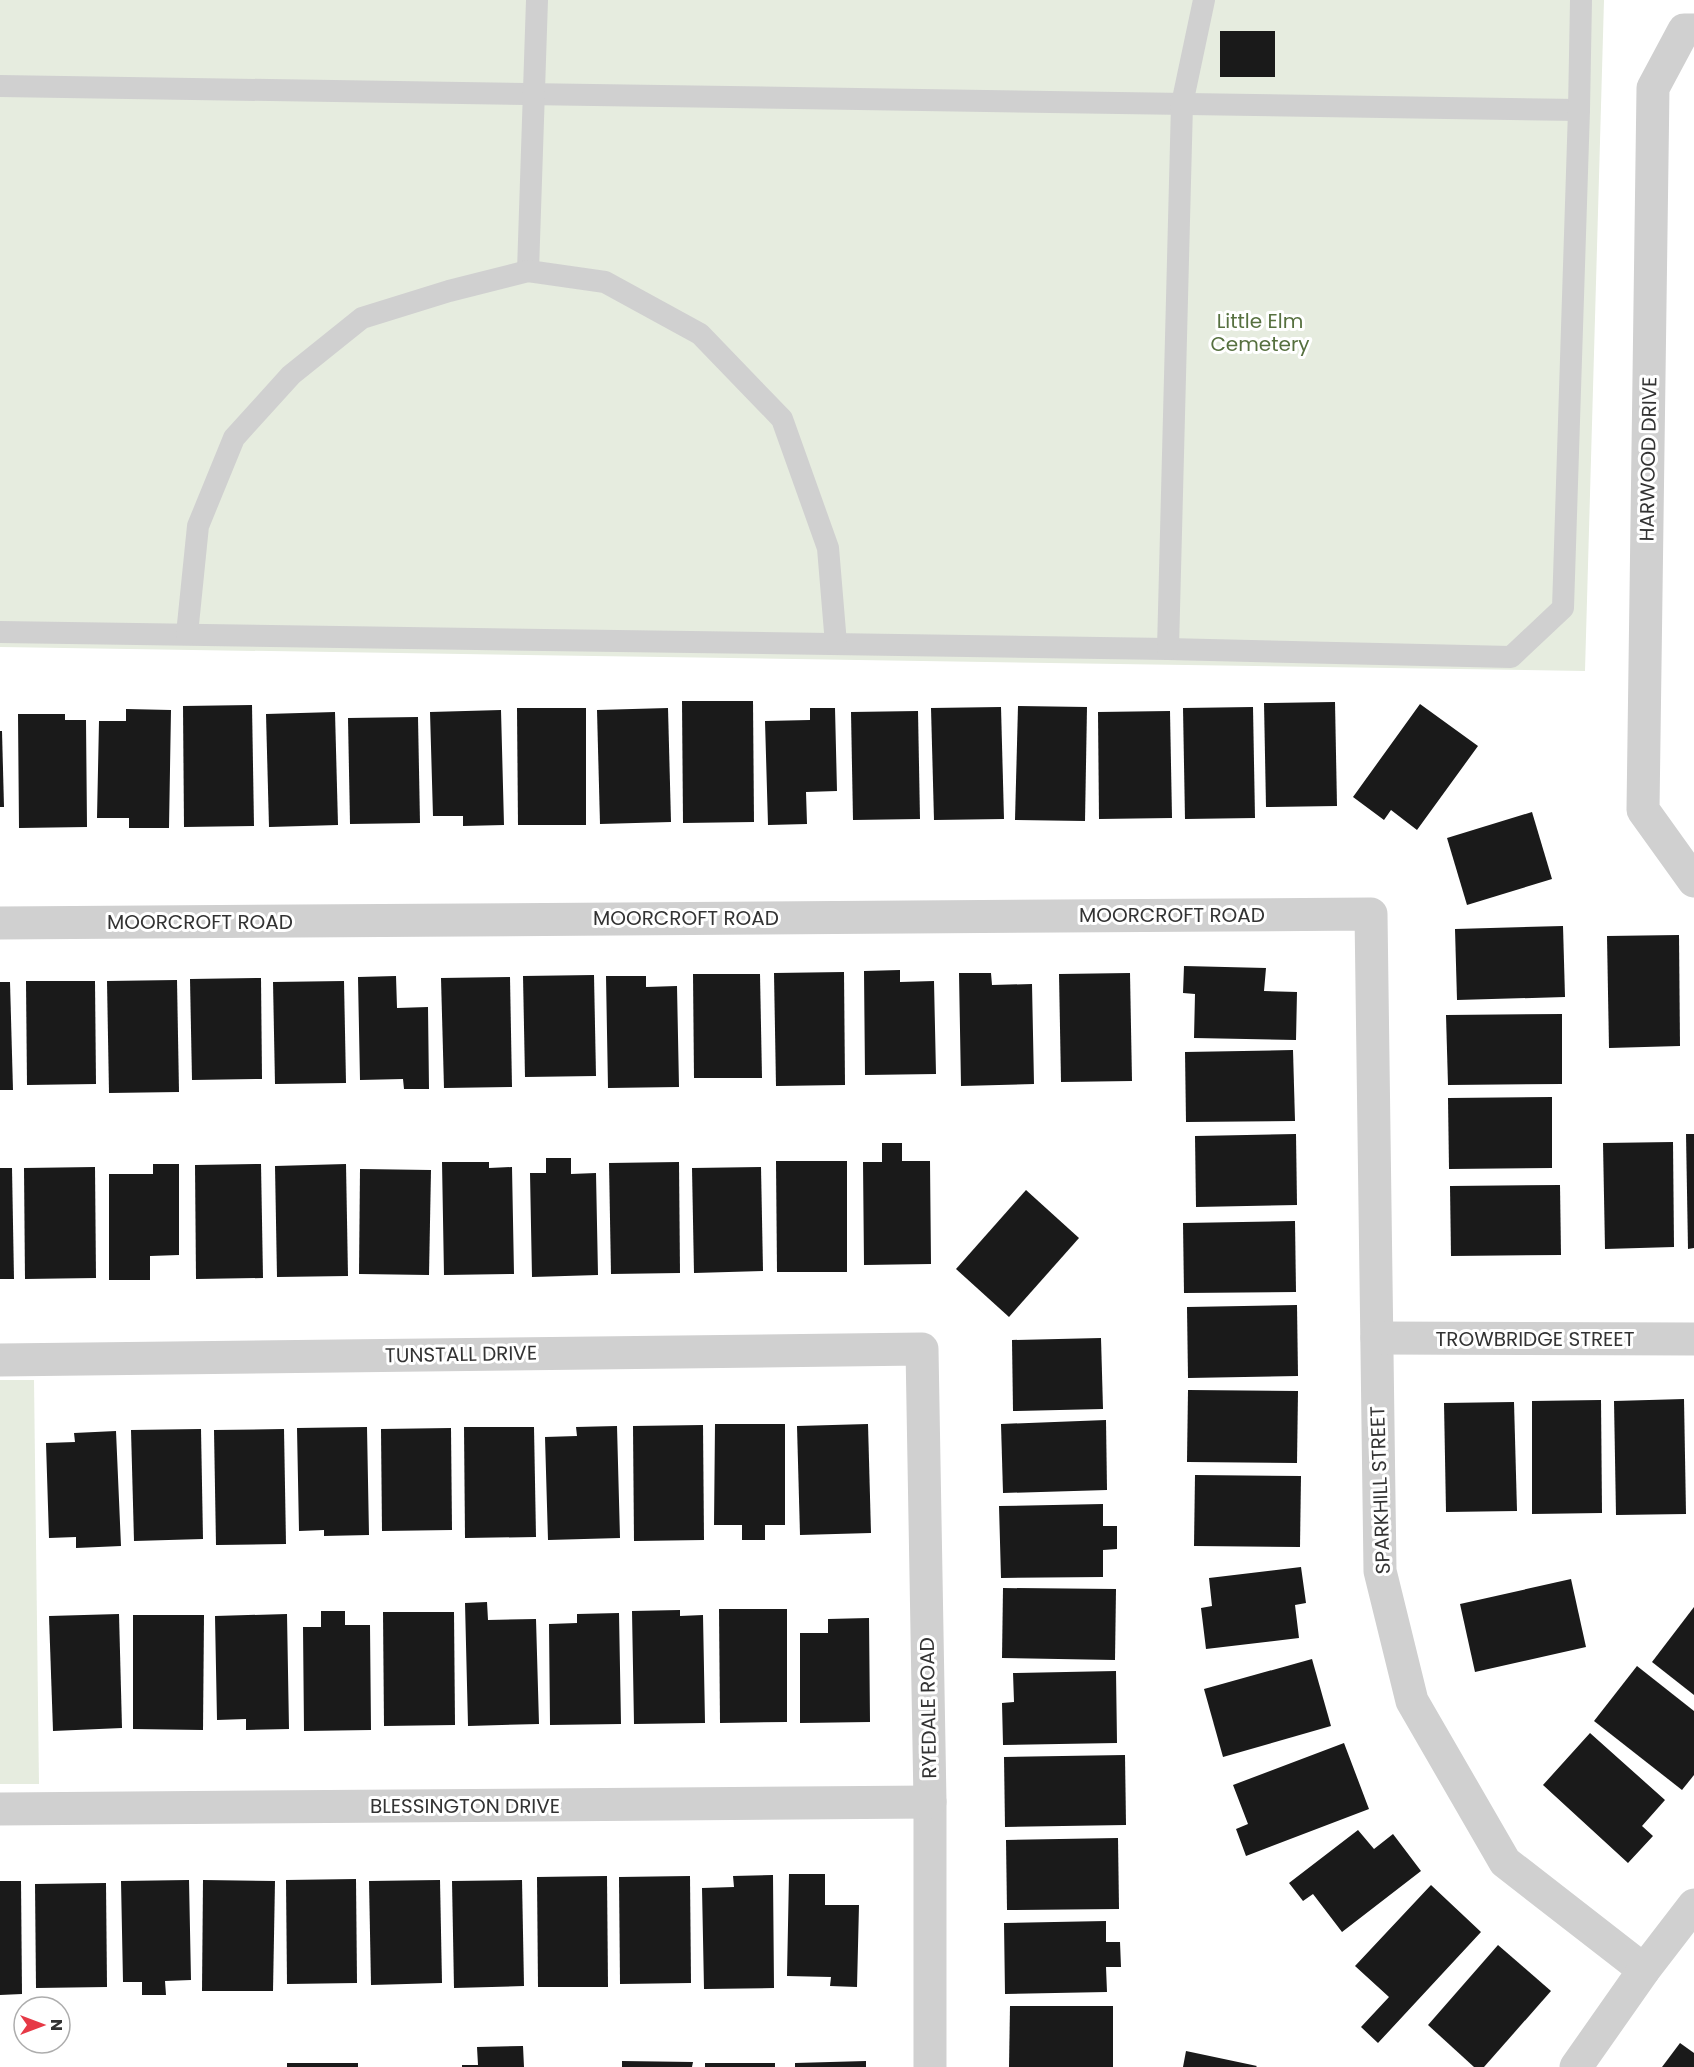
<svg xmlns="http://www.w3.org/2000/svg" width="1694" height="2067" viewBox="0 0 1694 2067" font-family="Poppins,sans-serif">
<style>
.green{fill:#e6ecdf}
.building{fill:#1a1a1a}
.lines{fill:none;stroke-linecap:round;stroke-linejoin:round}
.lane{stroke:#d0d0d0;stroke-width:22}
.street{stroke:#d0d0d0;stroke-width:33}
.labels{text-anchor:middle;stroke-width:6;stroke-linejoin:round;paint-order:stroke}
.park-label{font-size:20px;fill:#56703f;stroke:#fff}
.street-label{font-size:20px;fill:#333;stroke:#fff}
</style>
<rect width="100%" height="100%" fill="#fff"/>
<g class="green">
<path d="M0 0H1604L1585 671 0 647Z"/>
<path d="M0 1380H34L39 1784H0Z"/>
</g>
<g class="building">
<rect x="1220" y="31" width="55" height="46"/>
<path d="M682 701H753L754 822 683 823Z"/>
<path d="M1335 702 1337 806 1266 807 1264 703Z"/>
<path d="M1420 704 1478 746 1417 830 1391 810 1384 820 1353 797Z"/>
<path d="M252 705 254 826 184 827 183 706Z"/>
<path d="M1018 706 1087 707 1085 821 1015 820Z"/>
<path d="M1001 707 1004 819 934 820 931 708Z"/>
<path d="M1253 707 1255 818 1185 819 1183 708Z"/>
<path d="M517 708H586V825H518Z"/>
<path d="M668 708 671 822 600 824 597 710Z"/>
<path d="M810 708H835L837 791 806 792 807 824 768 825 765 721 810 720Z"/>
<path d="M126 709 171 710 169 828H129V818H97L99 721H126Z"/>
<path d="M501 710 504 825 463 826V816H433L430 712Z"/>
<path d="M918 711 920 819 853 820 851 712Z"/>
<path d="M1170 711 1172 818 1099 819 1098 712Z"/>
<path d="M335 712 338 825 269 827 266 714Z"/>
<path d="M18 714H65V720H86L87 827 19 828Z"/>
<path d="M418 717 420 823 350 824 348 718Z"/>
<path d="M0 731H2L4 807H0Z"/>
<path d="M1532 812 1552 879 1467 905 1447 838Z"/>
<path d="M1563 926 1565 997 1457 1000 1455 929Z"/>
<path d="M1679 935 1680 1046 1609 1048 1607 936Z"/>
<path d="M1184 966 1266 968 1264 991 1297 992 1296 1040 1194 1038 1195 994 1183 993Z"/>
<path d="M900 970V982L934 981 936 1074 865 1075 864 971Z"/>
<path d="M844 972 845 1085 776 1086 774 973Z"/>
<path d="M959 973H991L992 985 1032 984 1034 1084 961 1086Z"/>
<path d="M1130 973 1132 1081 1061 1082 1059 974Z"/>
<path d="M693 974H760L762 1078H694Z"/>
<path d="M594 975 596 1076 525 1077 523 976Z"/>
<path d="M396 976 397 1008 428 1007 429 1089H404L403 1079 360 1080 358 977Z"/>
<path d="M606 976H646V987L677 986 679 1087 608 1088Z"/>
<path d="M510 977 512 1087 444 1088 441 978Z"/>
<path d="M261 978 262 1079 192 1080 190 979Z"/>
<path d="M177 980 179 1092 109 1093 107 981Z"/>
<path d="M26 981H95L96 1084 27 1085Z"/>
<path d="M344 981 346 1083 275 1084 273 982Z"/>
<path d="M0 982H10L13 1090H0Z"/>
<path d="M1562 1014V1084L1448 1085 1446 1015Z"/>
<path d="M1293 1050 1295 1121 1186 1122 1185 1052Z"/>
<path d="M1552 1097V1168L1449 1169 1448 1098Z"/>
<path d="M1296 1134 1297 1205 1196 1207 1195 1136Z"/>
<path d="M1686 1134H1694V1248L1688 1249Z"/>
<path d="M1673 1142 1674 1247 1605 1249 1603 1143Z"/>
<path d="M882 1143H902V1161H930L931 1264 864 1265 863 1162H882Z"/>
<path d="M546 1158H571V1174L596 1173 598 1275 532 1277 530 1173H546Z"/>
<path d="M776 1161H847V1272H777Z"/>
<path d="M442 1162H489V1168L512 1167 514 1274 444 1275Z"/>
<path d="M679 1162 680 1273 611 1274 609 1163Z"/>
<path d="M153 1164H179V1255L150 1256V1280H109V1174H153Z"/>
<path d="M261 1164 263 1278 196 1279 195 1165Z"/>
<path d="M346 1164 348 1276 277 1277 275 1166Z"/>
<path d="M95 1167 96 1278 25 1279 24 1168Z"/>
<path d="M761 1167 763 1271 694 1273 692 1168Z"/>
<path d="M0 1168H12L14 1279H0Z"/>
<path d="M360 1169 431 1170 429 1275 359 1274Z"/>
<path d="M1560 1185 1561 1255 1451 1256 1450 1186Z"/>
<path d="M1026 1190 1079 1238 1009 1317 956 1269Z"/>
<path d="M1295 1221 1296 1292 1184 1293 1183 1223Z"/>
<path d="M1297 1305 1298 1376 1188 1378 1187 1307Z"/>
<path d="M1101 1338 1103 1409 1013 1411 1012 1340Z"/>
<path d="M1188 1390 1298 1391 1297 1463 1187 1462Z"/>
<path d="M1684 1399 1686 1514 1616 1515 1614 1401Z"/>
<path d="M1601 1400 1602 1513 1532 1514V1401Z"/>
<path d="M1514 1402 1517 1511 1446 1512 1444 1403Z"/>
<path d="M1106 1420 1107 1490 1003 1493 1001 1424Z"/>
<path d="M715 1424H785V1525H765V1540H742V1525H714Z"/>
<path d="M868 1424 871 1533 800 1535 797 1426Z"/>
<path d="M703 1425 704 1540 634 1541 633 1426Z"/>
<path d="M617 1426 620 1538 548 1540 545 1437 577 1436 576 1427Z"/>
<path d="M367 1427 369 1535 324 1536V1530L299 1531 297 1428Z"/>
<path d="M464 1427H534L536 1537 465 1538Z"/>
<path d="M451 1428 452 1530 382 1531 381 1429Z"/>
<path d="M201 1429 203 1539 134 1541 131 1430Z"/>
<path d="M284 1429 286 1544 216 1545 214 1430Z"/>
<path d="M116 1431 121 1546 76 1548V1537L49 1538 46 1443 75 1442 74 1433Z"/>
<path d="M1195 1475 1301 1476 1300 1547 1194 1546Z"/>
<path d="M1103 1504V1526H1117V1549L1103 1550V1577L1001 1578 999 1506Z"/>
<path d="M1301 1567 1306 1603 1295 1605 1299 1638 1206 1649 1201 1608 1212 1606 1209 1578Z"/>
<path d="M1571 1579 1586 1647 1475 1672 1460 1604Z"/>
<path d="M1003 1588 1116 1589 1115 1660 1002 1658Z"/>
<path d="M487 1602 488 1620 536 1619 539 1724 468 1726 465 1603Z"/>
<path d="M1694 1607V1695L1652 1662Z"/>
<path d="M719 1609H787V1722L720 1723Z"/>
<path d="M680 1610V1616L703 1615 705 1723 634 1724 632 1611Z"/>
<path d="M321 1611H345V1625H370L371 1730 304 1731 303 1627H321Z"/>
<path d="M383 1612H454L455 1725 384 1726Z"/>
<path d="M619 1613 621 1724 550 1725 549 1624 577 1623V1614Z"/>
<path d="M119 1614 122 1728 53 1731 49 1616Z"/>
<path d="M287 1614 289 1729 246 1730V1719L217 1720 215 1616Z"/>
<path d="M133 1615H204L203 1730 133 1729Z"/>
<path d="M869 1618 870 1722 800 1723V1633H828V1619Z"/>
<path d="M1312 1659 1331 1726 1223 1757 1204 1689Z"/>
<path d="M1637 1666 1694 1711V1775L1682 1790 1594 1721Z"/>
<path d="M1116 1671 1117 1743 1003 1745 1002 1703 1014 1702 1013 1673Z"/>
<path d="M1590 1733 1665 1800 1642 1826 1653 1836 1628 1863 1543 1785Z"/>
<path d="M1344 1743 1369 1809 1246 1856 1236 1829 1248 1824 1233 1785Z"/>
<path d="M1125 1755 1126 1825 1005 1827 1004 1757Z"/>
<path d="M1358 1830 1374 1849 1393 1834 1421 1871 1342 1932 1313 1894 1303 1901 1289 1883Z"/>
<path d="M1118 1838 1119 1909 1007 1910 1006 1840Z"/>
<path d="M789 1874H825V1905H859L857 1987 830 1986 831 1977 787 1976Z"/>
<path d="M773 1875 774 1988 704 1989 702 1888 734 1887 733 1876Z"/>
<path d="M607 1876 608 1987H538L537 1877Z"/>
<path d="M690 1876 691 1983 620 1984 619 1877Z"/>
<path d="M356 1879 357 1983 287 1984 286 1880Z"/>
<path d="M189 1880 191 1980 165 1981 166 1995H142V1982H123L121 1881Z"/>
<path d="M203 1880 275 1881 273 1991H202Z"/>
<path d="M440 1880 442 1983 371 1985 369 1881Z"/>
<path d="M522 1880 524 1986 454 1988 452 1881Z"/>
<path d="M0 1881H21L22 1994 0 1995Z"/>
<path d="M106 1883 107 1987 36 1988 35 1884Z"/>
<path d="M1431 1885 1481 1932 1378 2043 1361 2027 1389 1997 1355 1966Z"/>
<path d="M1106 1921V1942H1120L1121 1967H1106L1107 1992 1005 1994 1004 1923Z"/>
<path d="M1498 1945 1551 1991 1484 2067H1474L1428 2025Z"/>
<path d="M1010 2006H1113V2067H1009Z"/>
<path d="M1680 2043 1694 2053V2067H1662Z"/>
<path d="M523 2046 524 2067H462V2065H478L477 2047Z"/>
<path d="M1186 2051 1257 2066 1256 2067H1183Z"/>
<path d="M622 2061 693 2062 692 2067H622Z"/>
<path d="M866 2061V2067H795V2063Z"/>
<rect x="287" y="2063" width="71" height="4"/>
<rect x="705" y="2063" width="70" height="4"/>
</g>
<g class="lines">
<g class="lane">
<path d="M0 86 1579 110"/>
<path d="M528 271 537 0"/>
<path d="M0 632 1168 649 1511 657 1563 608 1579 110 1581 0"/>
<path d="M187 634 198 526 234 438 291 375 362 318 449 291 528 271 605 282 700 334 782 419 828 548 836 644"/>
<path d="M1168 649 1182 104 1204 0"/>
</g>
<g class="street">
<path d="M1694 30H1684L1653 88 1643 810 1694 881"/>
<path d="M0 923 1371 914 1380 1571 1412 1701 1505 1862 1644 1970"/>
<path d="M1377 1338 1694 1339"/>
<path d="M0 1360 922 1349 930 1802V2067"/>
<path d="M0 1809 930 1802"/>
<path d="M1576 2067 1644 1970 1694 1905"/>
</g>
</g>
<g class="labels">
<g class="park-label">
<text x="1260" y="328">Little Elm<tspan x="1260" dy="23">Cemetery</tspan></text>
</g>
<g class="street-label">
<text transform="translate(1648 459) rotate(-89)" y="7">HARWOOD DRIVE</text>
<text x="1172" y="922">MOORCROFT ROAD</text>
<text x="686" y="925">MOORCROFT ROAD</text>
<text x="200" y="929">MOORCROFT ROAD</text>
<text x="1535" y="1346">TROWBRIDGE STREET</text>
<text transform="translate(461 1354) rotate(-1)" y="7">TUNSTALL DRIVE</text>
<text transform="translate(1380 1490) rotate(-92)" y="7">SPARKHILL STREET</text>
<text transform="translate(928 1708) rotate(-91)" y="7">RYEDALE ROAD</text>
<text x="465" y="1813">BLESSINGTON DRIVE</text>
</g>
</g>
<g transform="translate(42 2025) rotate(90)"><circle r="28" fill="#ffffff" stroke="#adadad" stroke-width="1.5"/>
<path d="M0-4.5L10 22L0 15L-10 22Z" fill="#e63946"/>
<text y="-9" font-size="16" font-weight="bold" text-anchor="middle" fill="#333333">N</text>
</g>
</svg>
